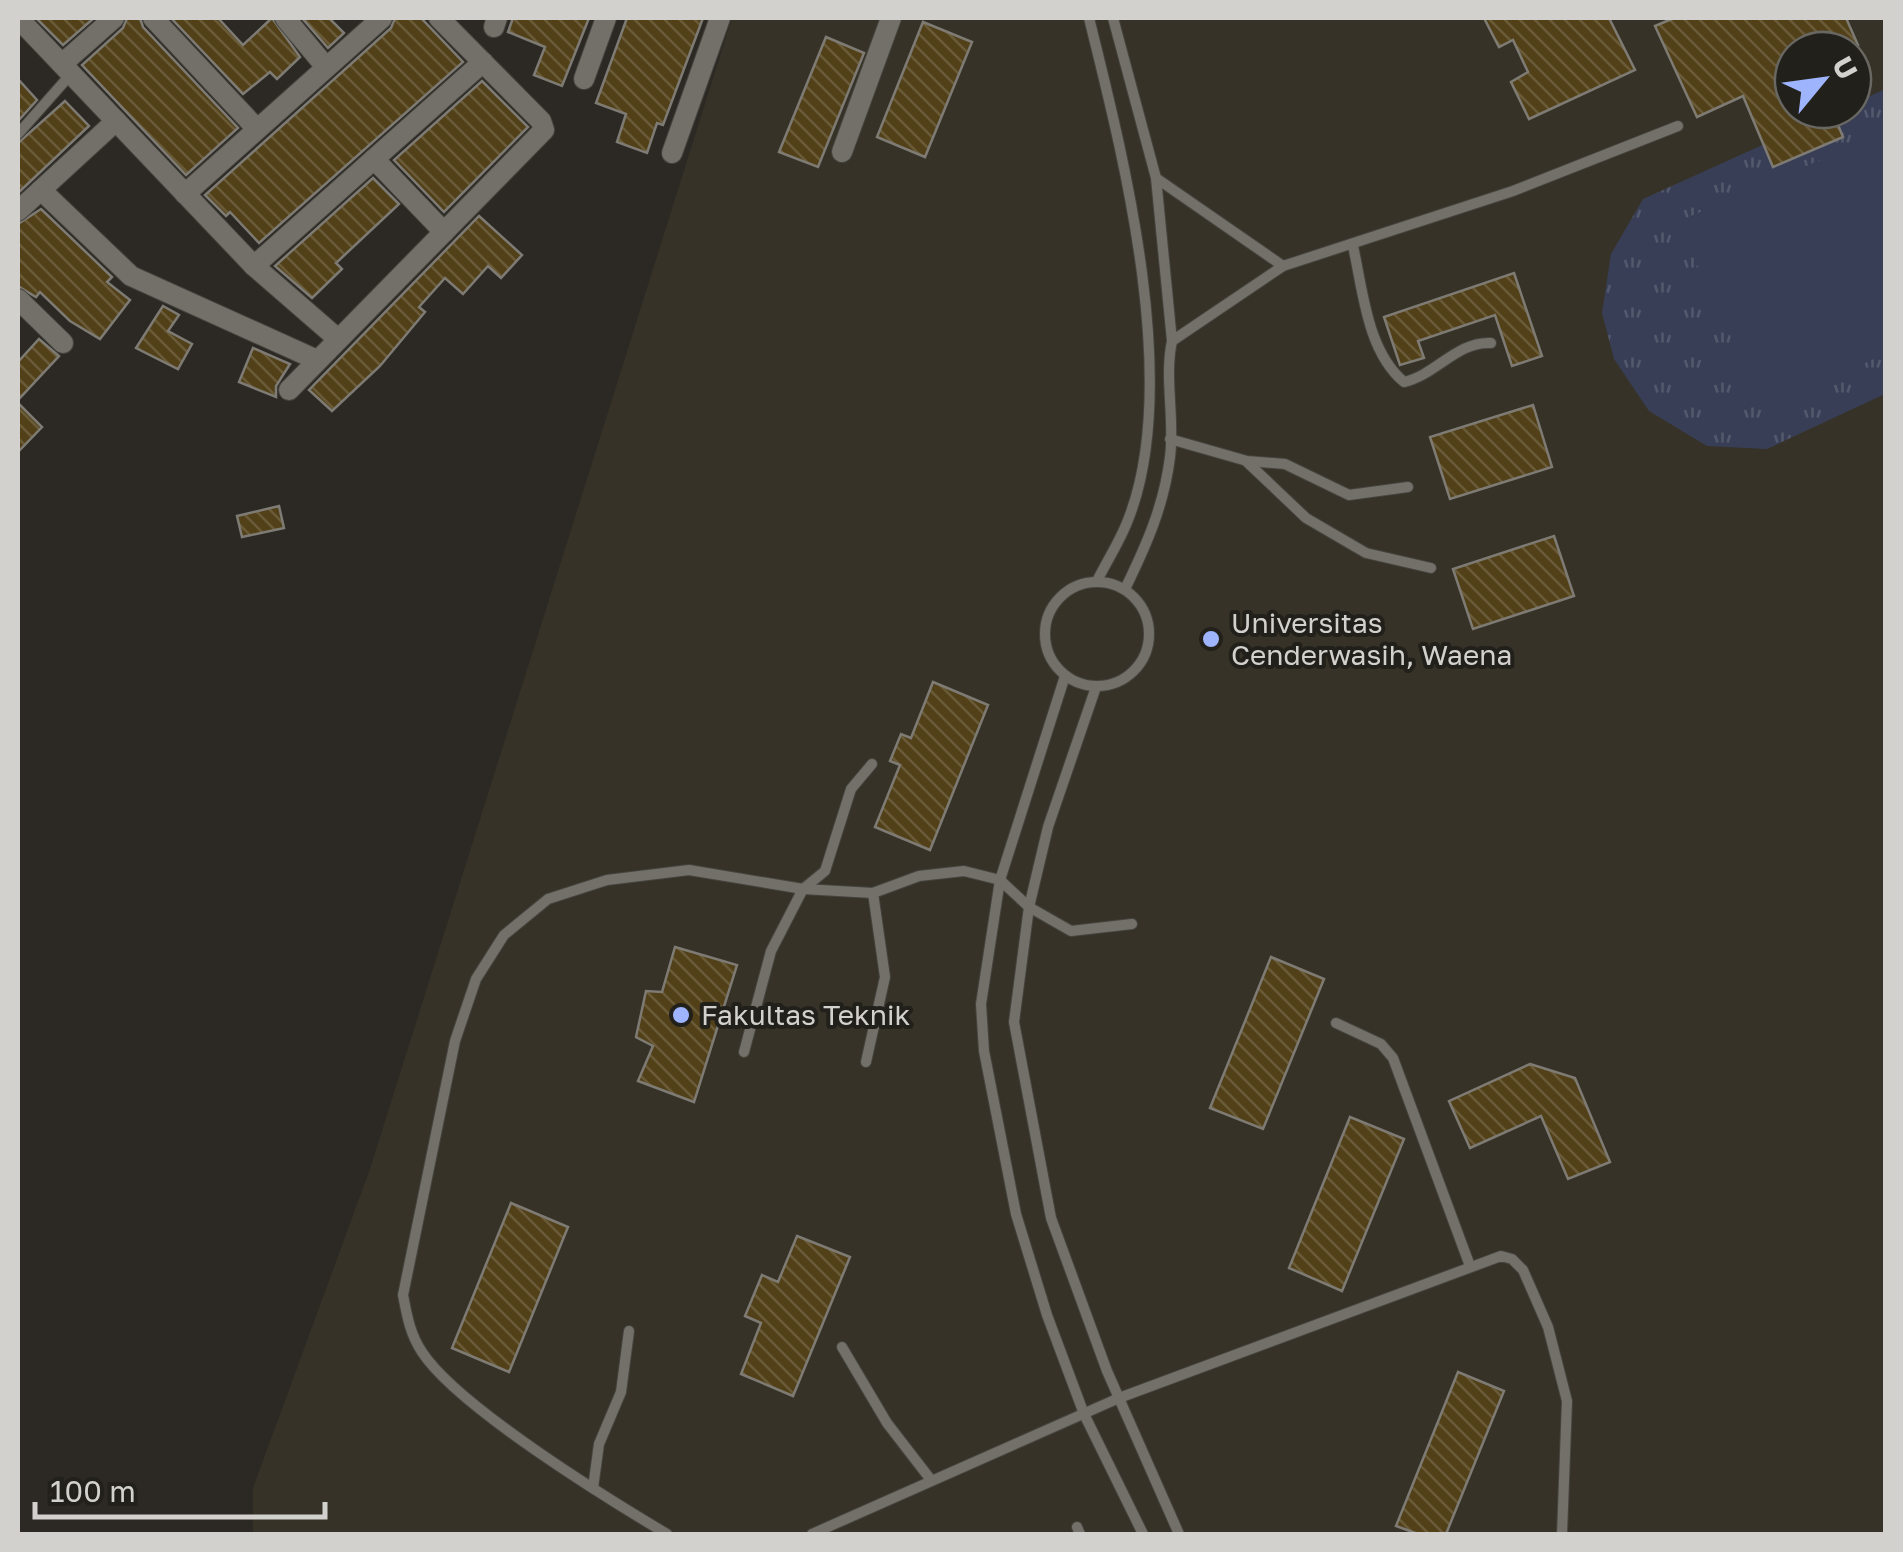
<svg xmlns="http://www.w3.org/2000/svg" width="1903" height="1552" viewBox="0 0 1903 1552" font-family="'Golos Text',sans-serif">
<style>
.built{fill:#373227;fill-rule:evenodd}
.grass{fill:url(#grass-tufts)}
.garden{fill:#373e56}
.building{fill:url(#building-back-hatch);stroke:#7e7b74;stroke-width:2.5}
.lines{fill:none;stroke-linecap:round;stroke-linejoin:round}
.lane-casing{stroke:#46443f;stroke-width:12}
.street-casing{stroke:#46443f;stroke-width:22}
.lane{stroke:#73706a;stroke-width:10}
.street{stroke:#73706a;stroke-width:20}
.poi-dot{fill:#9eb4fd;stroke:#22201b;stroke-width:4}
.labels{text-anchor:middle;stroke-width:8;stroke-linejoin:round;paint-order:stroke}
.poi-label{font-size:28px;fill:#d3d1cd;stroke:#22201b;text-anchor:start}
</style>
<defs>
<pattern id="grass-tufts" width="24" height="20" patternUnits="userSpaceOnUse" patternTransform="scale(2.5)"><rect width="24" height="20" fill="#373e56"/><path d="M3 7l-1-3M5 7V3M7 7l1-3M15 17l-1-3M17 17v-4M19 17l1-3" fill="none" stroke="#53596d"/></pattern>
<pattern id="building-back-hatch" width="6" height="6" patternUnits="userSpaceOnUse" patternTransform="scale(2.5)"><rect width="6" height="6" fill="#524018"/><path d="M-1 5l2 2M0 0l6 6M5-1l2 2" fill="none" stroke="#6a5b38"/></pattern>
</defs>
<rect width="100%" height="100%" fill="#2c2924"/>
<path class="built" d="M732 18H1885V1534H253V1488L370 1169ZM1793 50H1853V110H1793Z"/>
<path class="grass" d="M1885 89V394L1767 449 1707 446 1649 411 1614 359 1602 313 1611 254 1643 199 1840 110H1853V104Z"/>
<path class="garden" d="M1885 132V354L1764 408 1677 222Z"/>
<g class="building">
<path d="M36 18H94L63 45Z"/>
<path d="M127 18H140L143 27 238 128 186 175 82 65 123 28Z"/>
<path d="M171 18H218L243 45 272 18 300 57 277 79 270 72 243 94Z"/>
<path d="M302 18H329L344 33 328 48Z"/>
<path d="M395 18H421L463 62 259 243 230 212 226 216 205 195 391 28Z"/>
<path d="M513 18H589L562 86 534 75 545 47 508 32Z"/>
<path d="M627 18H703L663 125 657 123 647 153 617 142 626 114 596 103Z"/>
<path d="M1484 18H1609L1635 70 1529 119 1511 82 1528 72 1513 40 1499 47Z"/>
<path d="M1674 18H1846L1858 45 1846 50H1793V110H1832L1843 137 1773 167 1743 96 1697 117 1655 26Z"/>
<path d="M923 22 972 42 925 157 877 137Z"/>
<path d="M826 37 864 53 818 167 779 152Z"/>
<path d="M18 79 37 100 18 121Z"/>
<path d="M482 81 528 127 444 212 394 160Z"/>
<path d="M65 101 89 126 18 193V143Z"/>
<path d="M373 178 399 204 336 263 342 269 312 298 275 266Z"/>
<path d="M41 209 112 277 107 282 130 300 100 339 70 321 40 292 36 297 18 286V224Z"/>
<path d="M479 216 522 255 501 278 488 266 463 294 445 278 419 307 425 312 380 366 332 411 309 390Z"/>
<path d="M1514 273 1542 356 1512 366 1495 315 1418 341 1424 358 1400 365 1384 317Z"/>
<path d="M163 306 179 315 168 331 192 344 178 369 136 348Z"/>
<path d="M39 339 59 356 18 400V362Z"/>
<path d="M253 348 290 364 276 386V397L239 382Z"/>
<path d="M18 403 42 427 18 452Z"/>
<path d="M1533 405 1552 467 1450 499 1430 437Z"/>
<path d="M279 506 284 528 242 537 237 516Z"/>
<path d="M1554 536 1574 596 1473 629 1453 569Z"/>
<path d="M933 682 988 705 930 850 875 827 900 765 890 761 901 734 911 738Z"/>
<path d="M675 947 737 965 694 1102 638 1081 653 1046 636 1037 646 991 662 992Z"/>
<path d="M1271 957 1324 979 1263 1129 1210 1108Z"/>
<path d="M1530 1064 1575 1078 1610 1162 1568 1179 1541 1116 1470 1148 1449 1101Z"/>
<path d="M1350 1117 1404 1139 1342 1291 1289 1268Z"/>
<path d="M511 1203 568 1227 509 1372 452 1348Z"/>
<path d="M797 1236 850 1257 793 1396 741 1374 761 1323 745 1316 762 1275 778 1282Z"/>
<path d="M1458 1372 1504 1391 1446 1534H1418L1396 1526Z"/>
</g>
<g class="lines">
<g class="lane-casing">
<g id="lane">
<path d="M1089 18C1123 155 1182 384 1128 520 1120 541 1107 561 1097 581"/>
<path d="M1113 18 1156 178 1172 341C1164 378 1175 419 1170 457 1164 506 1146 546 1125 589"/>
<path d="M18 134 71 74"/>
<path d="M1156 178 1283 266"/>
<path d="M1353 246C1363 291 1367 351 1404 382 1436 375 1457 341 1491 343"/>
<path d="M1172 341 1283 266 1513 191 1678 126"/>
<path d="M1170 439 1247 461 1285 464 1349 495 1408 487"/>
<path d="M1247 462 1306 518 1366 553 1431 568"/>
<circle cx="1097" cy="634" r="52"/>
<path d="M1065 676 1000 880 981 1004 984 1051 1016 1214 1047 1315 1084 1414 1143 1534"/>
<path d="M1096 687 1048 827 1029 907 1014 1022 1051 1218 1107 1371 1179 1534"/>
<path d="M1336 1023 1381 1044 1393 1058 1470 1266"/>
<path d="M744 1052 771 951 803 889 825 871 851 789 872 764"/>
<path d="M866 1062 885 977 873 893"/>
<path d="M842 1347 887 1423 931 1480"/>
<path d="M593 1488 599 1444 621 1392 629 1331"/>
<path d="M1077 1527 1080 1534"/>
<path d="M667 1534C608 1499 457 1406 422 1352 410 1334 407 1316 403 1295L455 1041 476 979 504 935 548 899 607 880 689 870 803 889 873 893 919 876 964 871 1000 880 1029 907 1071 931 1132 924"/>
<path d="M812 1534 1119 1398 1501 1256 1512 1259 1523 1270 1548 1327 1567 1401 1562 1534"/>
</g>
</g>
<g class="street-casing">
<g id="street">
<path d="M18 18 254 266 338 339"/>
<path d="M153 18 257 129"/>
<path d="M285 18 326 67"/>
<path d="M494 27 497 18"/>
<path d="M62 64 114 18"/>
<path d="M584 79 606 18"/>
<path d="M842 152 891 18"/>
<path d="M672 153 720 18"/>
<path d="M374 159 444 232"/>
<path d="M41 190 131 276 317 360"/>
<path d="M185 194 382 18"/>
<path d="M18 211 116 121"/>
<path d="M254 266 483 62"/>
<path d="M18 299 63 343"/>
<path d="M289 390 544 130 541 121 439 18"/>
</g>
</g>
<use href="#lane" class="lane"/>
<use href="#street" class="street"/>
</g>
<g class="poi-dot">
<circle cx="1211" cy="639" r="10"/>
<circle cx="681" cy="1015" r="10"/>
</g>
<g class="labels">
<g class="poi-label">
<text x="1231" y="633">Universitas<tspan x="1231" dy="32">Cenderwasih, Waena</tspan></text>
<text x="701" y="1025">Fakultas Teknik</text>
</g>
</g>
<rect width="1903" height="1552" fill="none" stroke="#d3d1cd" stroke-width="40"/>
<g transform="translate(1823 80) rotate(61)"><circle r="48" fill="#22201b" stroke="#696762" stroke-width="2.5"/>
<path d="M0-8L18 38L0 25L-18 38Z" fill="#9eb4fd"/>
<text y="-15" font-size="28" font-weight="bold" text-anchor="middle" fill="#d3d1cd">U</text>
</g>
<path d="M35 1502v15h290v-15" fill="none" stroke="#d3d1cd" stroke-width="5"/>
<text x="50" y="1502" font-size="30" fill="#d3d1cd" stroke="#22201b" stroke-width="8" paint-order="stroke">100 m</text>
</svg>
